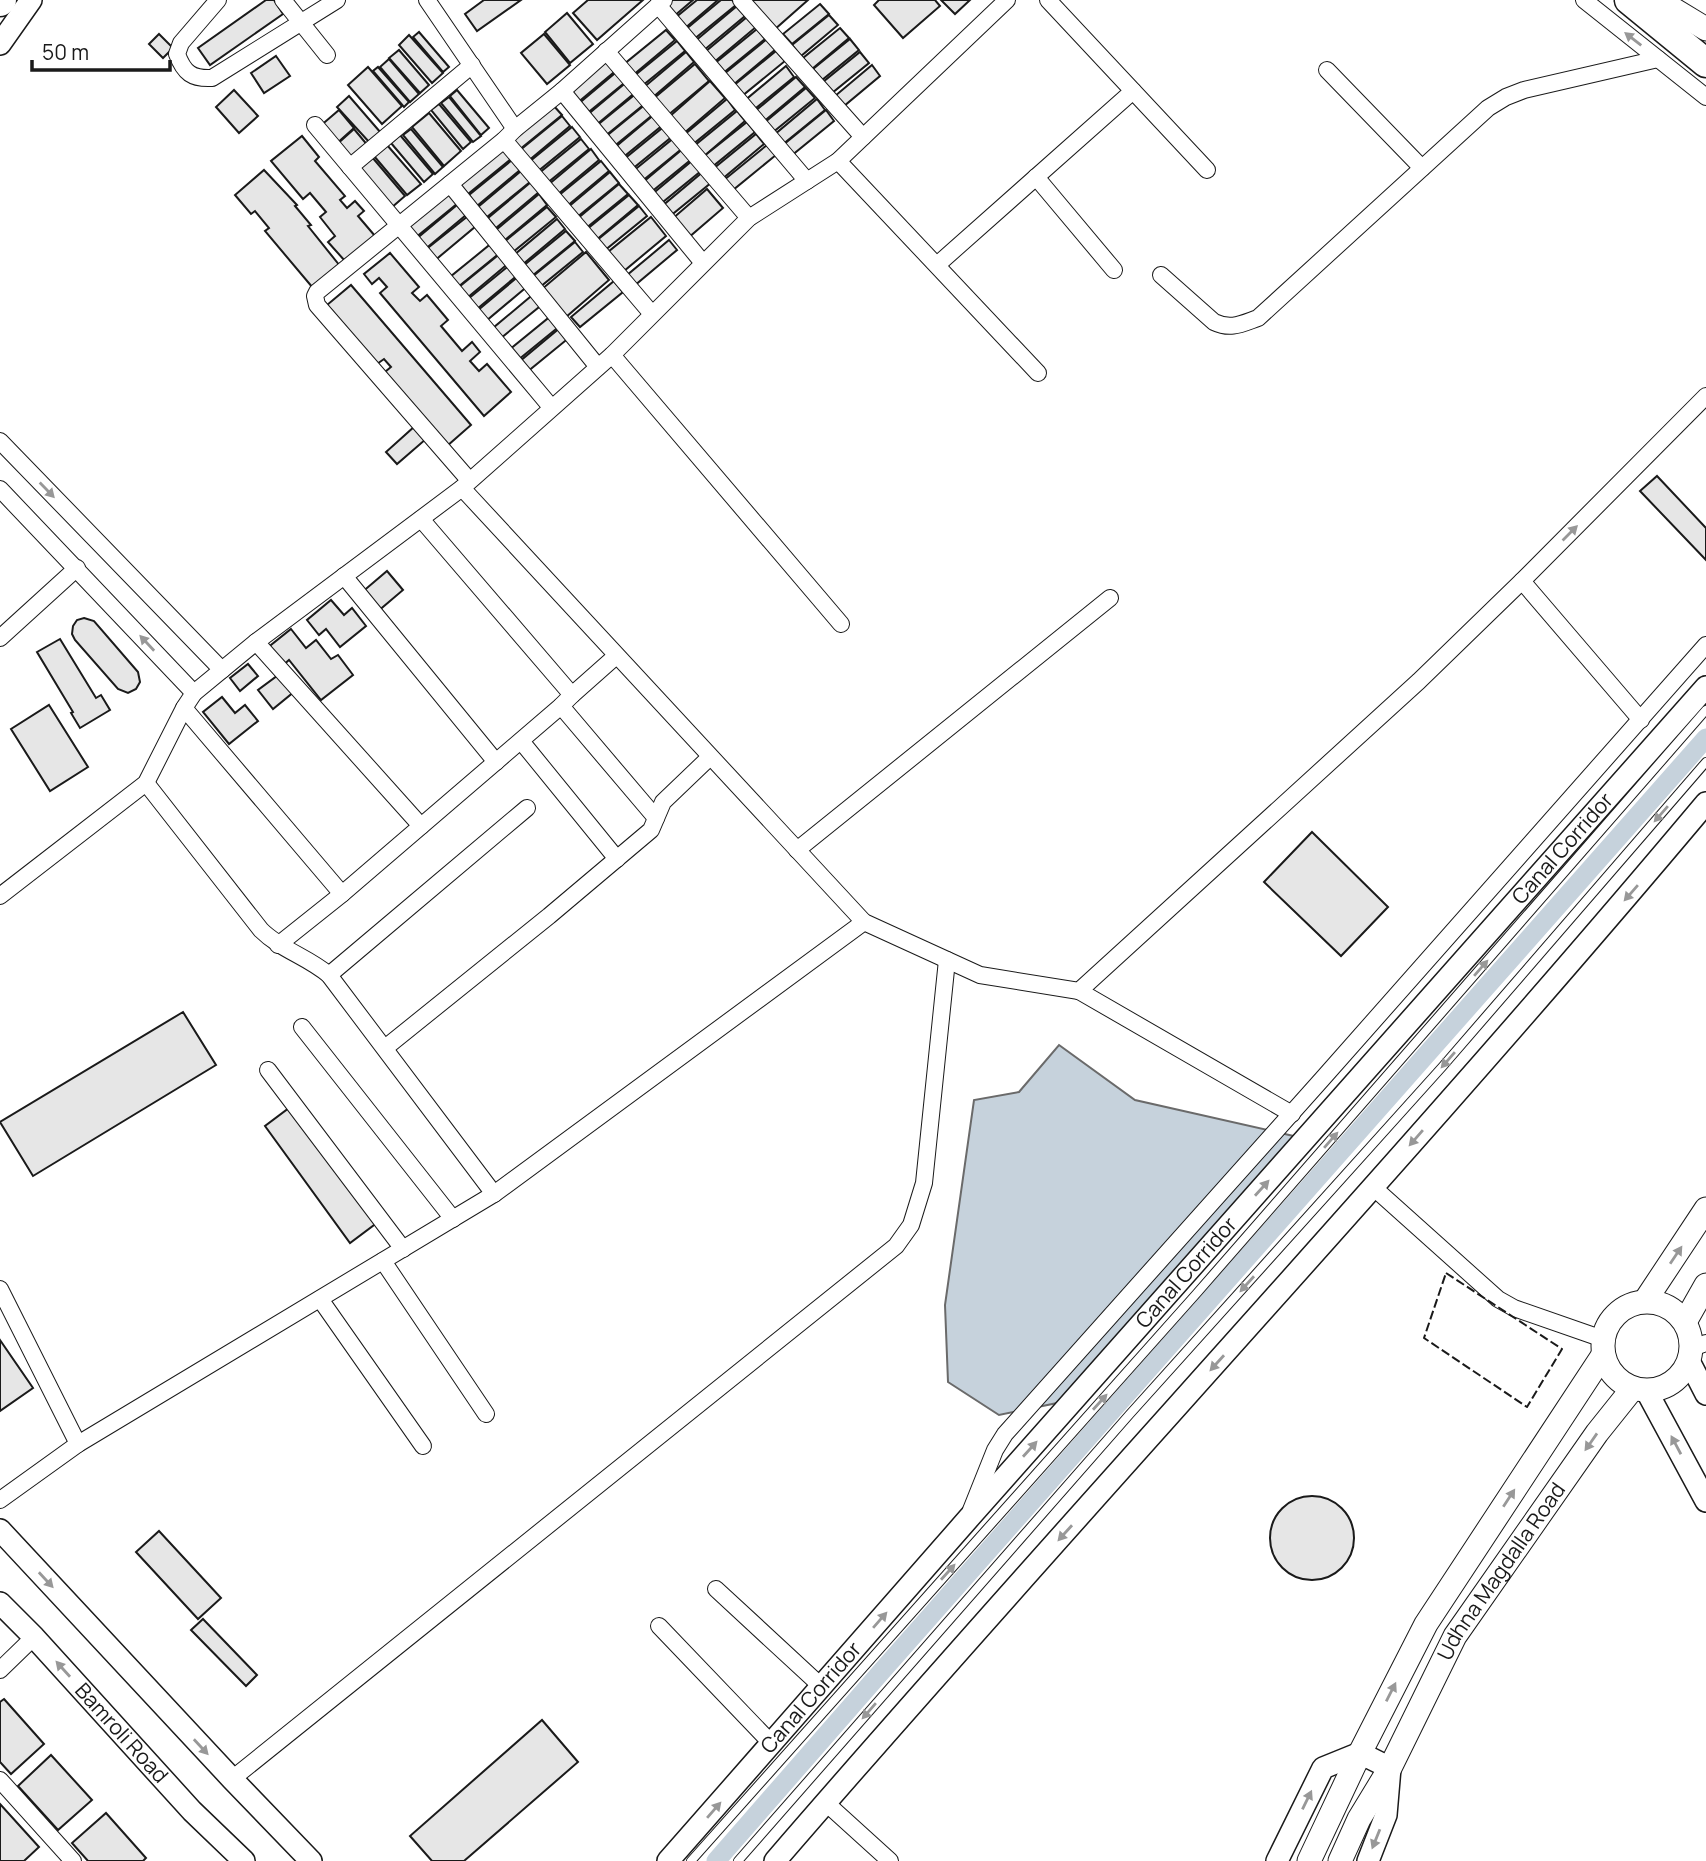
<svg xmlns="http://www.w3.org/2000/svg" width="1706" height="1861" viewBox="0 0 1706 1861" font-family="Manrope,sans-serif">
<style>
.water{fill:#c6d2dc;stroke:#6a6a6a;stroke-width:2}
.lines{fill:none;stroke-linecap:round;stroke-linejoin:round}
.canal{stroke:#c6d2dc;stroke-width:19}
.building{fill:#e6e6e6;stroke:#1a1a1a;stroke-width:2}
.service-casing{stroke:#1a1a1a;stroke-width:10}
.minor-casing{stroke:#1a1a1a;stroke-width:18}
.tertiary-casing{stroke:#1a1a1a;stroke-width:24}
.secondary-casing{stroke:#1a1a1a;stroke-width:25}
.trunk-casing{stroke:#1a1a1a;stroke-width:31}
.service{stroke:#fff;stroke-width:8}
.minor{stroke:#fff;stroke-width:16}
.tertiary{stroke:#fff;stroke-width:21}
.secondary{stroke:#fff;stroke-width:23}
.trunk{stroke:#fff;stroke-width:28}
.fence{stroke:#1a1a1a;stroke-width:2;stroke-dasharray:9 3.5;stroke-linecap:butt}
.oneway{fill:#989898}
.labels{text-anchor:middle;stroke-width:5;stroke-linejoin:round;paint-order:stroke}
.street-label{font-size:21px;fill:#1a1a1a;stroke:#fff}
</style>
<rect width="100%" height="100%" fill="#fff"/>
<path class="water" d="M1059 1045 1135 1100 1307 1139 1057 1403 999 1415 948 1382 945 1305 974 1100 1019 1092Z"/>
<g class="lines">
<path class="canal" d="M716 1861 881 1672 1706 738"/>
</g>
<g class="building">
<path d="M266 0H274L283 14 210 65 198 48Z"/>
<path d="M484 0H521L477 31 465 14Z"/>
<path d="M588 0H643L597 40 573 13Z"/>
<path d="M672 0H693L673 17 665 6Z"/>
<path d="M697 0H718L684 29 675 18Z"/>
<path d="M721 0H732L736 5 693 40 685 30Z"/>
<path d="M748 0H808L774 30Z"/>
<path d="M879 0H935L940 6 903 38 874 5Z"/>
<path d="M941 0H970L955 14Z"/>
<path d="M820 4 829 14 792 44 783 34Z"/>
<path d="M737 6 745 16 703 51 694 42Z"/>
<path d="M567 13 593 44 570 63 545 32Z"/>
<path d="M829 15 838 25 801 56 792 45Z"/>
<path d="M747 17 756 27 713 63 705 52Z"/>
<path d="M840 28 849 38 812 69 803 58Z"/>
<path d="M757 29 765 39 722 74 714 64Z"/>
<path d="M666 30 675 40 632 76 623 65Z"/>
<path d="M419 32 449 67 443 72 413 37Z"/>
<path d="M159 34 173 48 163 58 149 44Z"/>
<path d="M544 34 570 65 547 84 521 53Z"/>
<path d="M409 35 443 73 432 83 399 45Z"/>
<path d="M767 39 776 49 733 85 724 74Z"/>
<path d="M850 39 859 50 822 80 813 69Z"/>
<path d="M677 41 685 51 642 86 634 76Z"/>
<path d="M399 50 429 85 420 93 389 58Z"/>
<path d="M776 51 785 61 742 96 733 86Z"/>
<path d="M686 52 694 62 652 98 643 88Z"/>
<path d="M860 52 869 63 832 93 823 82Z"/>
<path d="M276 56 290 76 264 93 251 73Z"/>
<path d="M389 59 419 94 410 102 380 67Z"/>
<path d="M610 59 619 68 576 104 567 94Z"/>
<path d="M695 64 709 81 667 116 653 99Z"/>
<path d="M872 65 880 76 844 106 835 96Z"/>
<path d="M786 66 794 77 751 112 743 102Z"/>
<path d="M368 67 402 106 382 124 348 85Z"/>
<path d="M378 67 409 102 404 107 373 71Z"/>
<path d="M620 69 628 80 585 115 577 105Z"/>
<path d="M796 77 805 87 762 123 754 112Z"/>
<path d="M629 80 637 91 595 126 586 116Z"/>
<path d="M710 81 725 98 683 134 669 117Z"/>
<path d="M806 88 815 98 772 133 764 123Z"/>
<path d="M234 90 258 116 239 133 216 107Z"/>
<path d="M457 90 489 128 481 135 450 96Z"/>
<path d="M638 92 647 102 604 137 595 127Z"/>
<path d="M349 96 381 133 370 143 337 107Z"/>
<path d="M449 97 481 136 473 142 441 103Z"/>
<path d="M727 99 735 110 692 145 684 135Z"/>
<path d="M817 99 825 110 782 145 774 135Z"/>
<path d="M647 103 655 113 612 148 604 138Z"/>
<path d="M439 104 471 142 463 149 431 110Z"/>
<path d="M553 105 562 115 519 150 511 140Z"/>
<path d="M339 110 354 128 335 145 319 127Z"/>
<path d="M826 110 834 121 791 156 783 145Z"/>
<path d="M737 111 745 121 703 157 694 146Z"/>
<path d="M429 113 461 151 444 166 412 127Z"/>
<path d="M656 113 664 124 621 159 613 149Z"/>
<path d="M562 116 570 126 527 162 519 151Z"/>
<path d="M747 122 755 132 712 167 703 157Z"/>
<path d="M666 125 674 135 631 170 623 160Z"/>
<path d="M572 127 580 137 537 172 529 162Z"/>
<path d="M354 129 369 147 350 164 335 146Z"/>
<path d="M411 129 443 167 435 174 403 135Z"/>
<path d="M756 134 764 144 721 180 713 169Z"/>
<path d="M400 135 433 174 424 182 391 143Z"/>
<path d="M302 136 319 157 315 161 345 196 340 200 347 208 355 201 364 211 358 216 375 236 345 261 328 242 335 236 320 217 326 212 310 193 303 199 271 161Z"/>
<path d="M675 137 684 147 641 182 632 172Z"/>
<path d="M581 139 589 149 546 184 538 174Z"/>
<path d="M387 145 421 184 407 195 374 156Z"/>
<path d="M767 145 776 155 733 190 724 180Z"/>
<path d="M685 147 693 158 650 193 642 183Z"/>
<path d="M503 149 511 159 468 194 460 184Z"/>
<path d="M591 149 599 160 557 195 548 185Z"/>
<path d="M372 157 405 196 391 208 358 169Z"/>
<path d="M512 160 520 170 477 206 469 195Z"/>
<path d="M693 160 701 171 658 206 650 196Z"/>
<path d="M601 161 609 171 566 207 558 196Z"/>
<path d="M264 170 297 205 295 206 311 225 308 226 340 266 313 288 265 231 269 228 255 211 251 214 235 195Z"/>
<path d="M521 171 530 182 487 217 478 207Z"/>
<path d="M704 171 712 182 669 217 661 207Z"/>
<path d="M610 172 619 183 576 218 567 208Z"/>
<path d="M531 182 539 192 496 228 488 218Z"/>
<path d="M619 184 628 194 585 229 577 219Z"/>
<path d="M707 189 723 208 688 238 672 219Z"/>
<path d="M449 192 458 203 415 238 406 228Z"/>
<path d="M539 194 547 205 505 240 496 230Z"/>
<path d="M629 195 638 205 595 241 586 230Z"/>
<path d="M457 205 466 215 423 251 415 240Z"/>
<path d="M639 206 647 216 604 251 596 241Z"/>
<path d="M547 207 556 217 513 252 504 242Z"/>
<path d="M468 216 476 226 433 262 424 251Z"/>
<path d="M651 217 666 236 624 271 608 252Z"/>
<path d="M557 219 565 229 522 265 514 255Z"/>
<path d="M566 231 575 241 532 276 523 266Z"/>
<path d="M669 240 677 250 634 286 626 276Z"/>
<path d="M493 242 501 252 458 287 450 277Z"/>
<path d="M575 242 583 252 540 287 532 277Z"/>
<path d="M502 252 510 262 467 298 459 287Z"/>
<path d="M586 252 609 280 566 317 542 289Z"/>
<path d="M390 253 419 287 412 293 420 301 427 295 448 320 441 326 462 351 472 342 480 352 470 361 479 371 487 364 511 392 484 416 380 293 387 287 379 278 372 284 364 274Z"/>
<path d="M511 264 519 274 477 309 468 299Z"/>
<path d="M520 275 529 285 486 321 477 311Z"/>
<path d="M614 281 623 292 580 327 571 317Z"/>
<path d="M351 285 471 425 447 446 385 372 391 367 384 359 377 364 327 305Z"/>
<path d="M536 292 544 303 501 338 493 328Z"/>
<path d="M552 315 561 325 518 360 509 350Z"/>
<path d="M561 327 570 337 527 372 519 362Z"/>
<path d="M415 426 426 439 397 464 386 452Z"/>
<path d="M1657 476 1706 528V560L1640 491Z"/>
<path d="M387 571 403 590 377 612 361 593Z"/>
<path d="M331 600 344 615 352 608 366 626 340 647 326 629 319 635 307 620Z"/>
<path d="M84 618 94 621 138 672 140 682 136 689 128 693 118 689 75 640 72 634 73 626 77 620Z"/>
<path d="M291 629 306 648 316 640 331 659 338 655 353 675 321 700 289 660 281 667 266 649Z"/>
<path d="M60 639 96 698 101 695 110 710 80 728 71 713 73 712 37 652Z"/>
<path d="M248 664 258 676 240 691 230 678Z"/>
<path d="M281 673 295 691 273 709 258 690Z"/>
<path d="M222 697 235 713 245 705 258 721 229 744 203 712Z"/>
<path d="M49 705 88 767 50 791 11 729Z"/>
<path d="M1312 832 1388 907 1341 956 1264 882Z"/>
<path d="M183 1012 216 1065 33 1176 0 1122Z"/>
<path d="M289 1108 378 1222 350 1243 265 1126Z"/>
<path d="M0 1340 33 1388 0 1411Z"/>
<circle cx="1312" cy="1538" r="42"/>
<path d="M159 1531 221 1598 198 1619 136 1552Z"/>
<path d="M203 1619 257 1675 246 1686 191 1630Z"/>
<path d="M4 1699 44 1744 11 1774 0 1762V1702Z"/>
<path d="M542 1720 578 1762 464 1861H432L410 1836Z"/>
<path d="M51 1755 92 1800 58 1830 18 1786Z"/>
<path d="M0 1804 39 1847 24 1861H0Z"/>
<path d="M106 1813 146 1858 143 1861H88L72 1843Z"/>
</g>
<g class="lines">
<g class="service-casing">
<g id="service">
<path d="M691 1861 1197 1293 1706 710"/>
<path d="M738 1861 1129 1415 1443 1066 1706 762"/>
</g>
</g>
<g class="minor-casing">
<g id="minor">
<path d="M218 0 181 43 177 54C184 73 192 79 212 78L337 0"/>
<path d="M283 0 327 55"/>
<path d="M427 0 515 129"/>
<path d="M741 0 863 137"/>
<path d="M1048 0 1207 170"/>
<path d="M1584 0 1706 97"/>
<path d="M658 5 807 181"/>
<path d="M606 51 749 218"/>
<path d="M1327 70 1422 168"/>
<path d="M562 91 703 263"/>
<path d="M315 125 551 407"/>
<path d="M504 140 652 314"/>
<path d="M838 161 1038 373"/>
<path d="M350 167 472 65"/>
<path d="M1036 177 1114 270"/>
<path d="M450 184 598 367"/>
<path d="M937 265 1133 91"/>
<path d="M1161 275 1214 322C1231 330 1241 324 1258 318L1488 108 1506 97 1524 90 1658 59"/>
<path d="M612 355 841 624"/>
<path d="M0 441 222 670"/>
<path d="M469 480 317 305 315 296 317 292 504 140 515 129 562 91 664 0"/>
<path d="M462 488 864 922 980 975 1079 991 1419 681 1522 581 1706 396"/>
<path d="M0 489 194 693"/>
<path d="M421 519 572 695"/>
<path d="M344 576 496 762"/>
<path d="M1522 581 1641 720"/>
<path d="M0 638 77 568"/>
<path d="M256 642 421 826"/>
<path d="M561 706 656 818"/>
<path d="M184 708 342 894"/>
<path d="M521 741 617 859"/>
<path d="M146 783 261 930C281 950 308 957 329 975L494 1194"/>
<path d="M797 850 1110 598"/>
<path d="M0 896 146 783 184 708 194 693 256 642 462 488 612 355 749 218 838 161 1007 0"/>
<path d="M278 945 342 894 561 706 572 695 616 656"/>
<path d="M329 975 527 808"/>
<path d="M1079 991 1292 1114"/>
<path d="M302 1027 453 1219"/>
<path d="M385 1048 549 916 651 830 663 802 710 757"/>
<path d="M268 1070 403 1249"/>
<path d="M1373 1187 1498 1299 1514 1308 1603 1339"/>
<path d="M383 1261 486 1414"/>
<path d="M0 1289 78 1444"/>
<path d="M320 1299 423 1446"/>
<path d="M1692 1348 1706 1343"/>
<path d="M0 1500 78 1444 494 1194 864 922"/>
<path d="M971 1510 995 1450 1005 1434 1324 1077 1706 645"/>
<path d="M716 1589 822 1687"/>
<path d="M659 1626 772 1744"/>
<path d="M0 1670 34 1637"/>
<path d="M232 1779 896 1246 911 1225 924 1183 947 960"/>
<path d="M0 1780 73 1861"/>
<path d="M825 1802 890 1861"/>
</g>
</g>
<g class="tertiary-casing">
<g id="tertiary">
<path d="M0 44 31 0"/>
<path d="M1689 1361 1706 1394"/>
<path d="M1646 1390 1706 1501"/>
<path d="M0 1530 232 1779 311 1861"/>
<path id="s1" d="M0 1603 34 1637 192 1811 244 1861"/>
<path id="s2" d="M668 1861 968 1519 1706 687"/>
<path d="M775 1861C1082 1505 1404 1163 1706 803"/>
<path d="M1277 1861 1323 1768 1360 1753 1390 1768 1386 1815 1368 1861"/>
</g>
</g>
<g class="secondary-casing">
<g id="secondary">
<path d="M1658 0 1706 29"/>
<path d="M1645 1301 1706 1209"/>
<circle cx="1647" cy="1346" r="44"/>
<path d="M1685 1322 1706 1285"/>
<path d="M1309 1861 1360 1753 1426 1624 1603 1355"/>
<path id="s3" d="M1340 1861 1359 1819 1390 1768 1455 1636 1597 1433 1633 1388"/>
</g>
</g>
<g class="trunk-casing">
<g id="trunk">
<path d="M1629 0 1706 63"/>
<path d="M0 2 2 0"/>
</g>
</g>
<use href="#service" class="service"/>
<use href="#minor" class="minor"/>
<use href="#tertiary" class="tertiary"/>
<use href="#secondary" class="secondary"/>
<use href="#trunk" class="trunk"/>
<path class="fence" d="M1446 1273 1562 1349 1527 1407 1424 1338Z"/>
</g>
<defs><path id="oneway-solid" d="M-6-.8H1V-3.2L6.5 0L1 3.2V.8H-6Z" transform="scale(1.75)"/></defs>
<g class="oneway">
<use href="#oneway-solid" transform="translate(1633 39) rotate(-142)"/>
<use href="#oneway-solid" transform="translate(47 490) rotate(46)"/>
<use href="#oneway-solid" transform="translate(1570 533) rotate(-45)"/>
<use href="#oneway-solid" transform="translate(147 643) rotate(-133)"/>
<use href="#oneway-solid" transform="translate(1661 814) rotate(131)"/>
<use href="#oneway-solid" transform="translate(1631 893) rotate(131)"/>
<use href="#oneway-solid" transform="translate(1481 968) rotate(-49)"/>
<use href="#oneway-solid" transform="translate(1448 1060) rotate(131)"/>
<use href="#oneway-solid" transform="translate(1416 1138) rotate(131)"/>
<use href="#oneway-solid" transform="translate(1331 1140) rotate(-49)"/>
<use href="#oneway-solid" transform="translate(1262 1188) rotate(-48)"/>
<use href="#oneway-solid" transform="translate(1676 1255) rotate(-56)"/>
<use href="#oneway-solid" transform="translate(1247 1284) rotate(132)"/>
<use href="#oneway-solid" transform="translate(1217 1363) rotate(132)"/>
<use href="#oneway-solid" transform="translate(1100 1402) rotate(-48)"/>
<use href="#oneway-solid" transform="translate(1591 1442) rotate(125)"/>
<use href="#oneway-solid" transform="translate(1676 1445) rotate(-118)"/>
<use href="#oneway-solid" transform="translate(1030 1449) rotate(-48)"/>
<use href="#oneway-solid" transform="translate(1509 1498) rotate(-57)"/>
<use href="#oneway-solid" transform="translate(1065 1533) rotate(132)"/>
<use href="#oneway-solid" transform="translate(948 1572) rotate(-48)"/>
<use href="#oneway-solid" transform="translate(46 1580) rotate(47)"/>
<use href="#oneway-solid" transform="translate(880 1620) rotate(-49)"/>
<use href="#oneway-solid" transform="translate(63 1669) rotate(-132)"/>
<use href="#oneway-solid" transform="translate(1391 1692) rotate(-63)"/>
<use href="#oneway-solid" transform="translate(869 1711) rotate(131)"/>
<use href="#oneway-solid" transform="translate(201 1747) rotate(47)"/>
<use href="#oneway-solid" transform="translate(1307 1800) rotate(-64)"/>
<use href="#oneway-solid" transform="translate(714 1810) rotate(-49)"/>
<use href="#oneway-solid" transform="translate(1376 1839) rotate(112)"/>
</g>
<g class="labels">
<g class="street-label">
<text dy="7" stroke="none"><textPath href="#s2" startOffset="1351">Canal Corridor</textPath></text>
<text dy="7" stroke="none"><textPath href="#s2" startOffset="784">Canal Corridor</textPath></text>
<text dy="7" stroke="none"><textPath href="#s3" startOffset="332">Udhna Magdalla Road</textPath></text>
<text dy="7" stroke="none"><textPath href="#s2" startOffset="217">Canal Corridor</textPath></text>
<text dy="7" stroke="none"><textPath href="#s1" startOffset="178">Bamroli Road</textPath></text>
</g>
</g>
<path d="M32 60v10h138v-10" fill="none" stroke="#1a1a1a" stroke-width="3.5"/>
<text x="42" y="60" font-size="21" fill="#1a1a1a" stroke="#ffffff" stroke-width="5" paint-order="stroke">50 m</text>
</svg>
